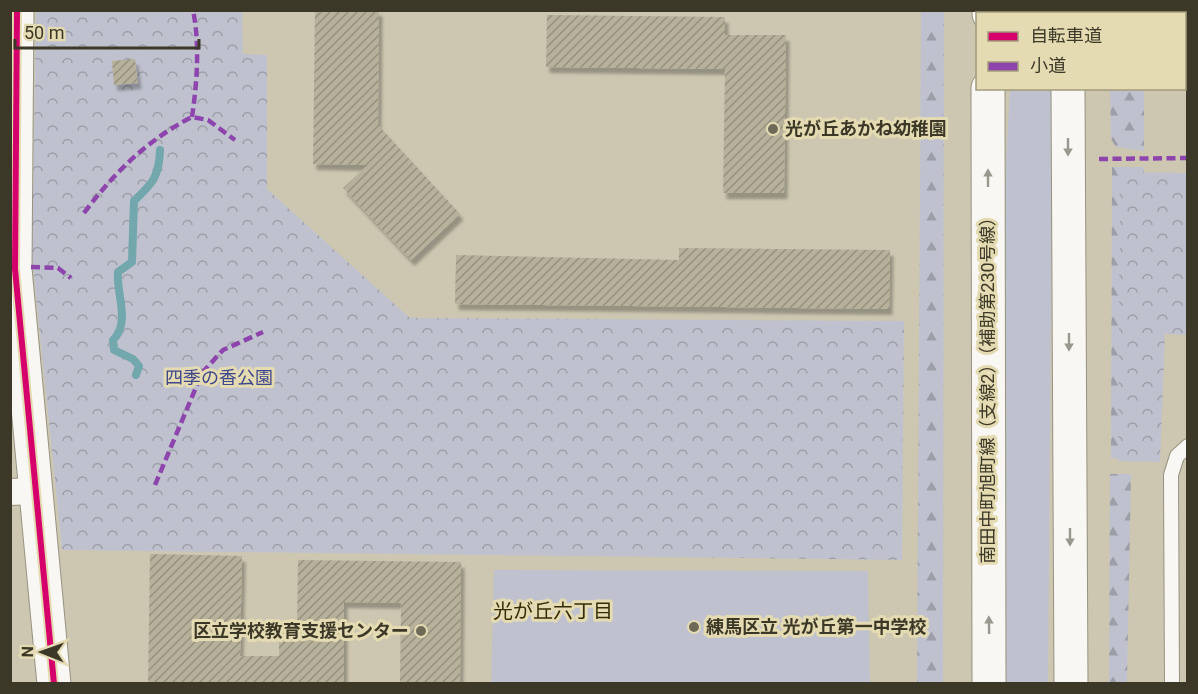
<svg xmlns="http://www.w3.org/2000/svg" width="1198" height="694" viewBox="0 0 1198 694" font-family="Roboto,'Noto Sans JP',sans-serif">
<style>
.green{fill:#bfc2ce}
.forest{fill:url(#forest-firs)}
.park{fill:url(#park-crowns)}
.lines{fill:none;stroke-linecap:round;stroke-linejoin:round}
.stream{stroke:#71a7ad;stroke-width:8}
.building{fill:url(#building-hatch);filter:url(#shadow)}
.service-casing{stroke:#979281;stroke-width:16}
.minor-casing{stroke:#979281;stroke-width:28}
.tertiary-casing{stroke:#979281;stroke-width:35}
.secondary-casing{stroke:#979281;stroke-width:35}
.service{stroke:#f8f7f3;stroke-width:14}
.minor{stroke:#f8f7f3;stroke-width:26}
.tertiary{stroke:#f8f7f3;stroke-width:33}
.secondary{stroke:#f8f7f3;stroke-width:33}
.quiet{stroke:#8e44ad;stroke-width:4.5;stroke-dasharray:9 4.5;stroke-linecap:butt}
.cycleway-casing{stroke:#e5dbb2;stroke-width:10}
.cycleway{stroke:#d6006c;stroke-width:6}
.oneway{fill:#9a988e}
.poi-dot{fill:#6f6a58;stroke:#e5dbb2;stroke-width:2}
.labels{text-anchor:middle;stroke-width:6;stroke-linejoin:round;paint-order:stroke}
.poi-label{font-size:18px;font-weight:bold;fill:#3c3828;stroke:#e5dbb2;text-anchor:start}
.park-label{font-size:18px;fill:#3e478b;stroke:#e5dbb2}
.street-label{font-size:18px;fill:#3c3828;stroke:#e5dbb2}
.neighbourhood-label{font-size:20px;fill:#342c06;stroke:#e5dbb2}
</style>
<defs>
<pattern id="forest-firs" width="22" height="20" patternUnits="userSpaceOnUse" patternTransform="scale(1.5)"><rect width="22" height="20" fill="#bfc2ce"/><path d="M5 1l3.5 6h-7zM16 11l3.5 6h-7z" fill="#9c9fa7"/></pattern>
<pattern id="park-crowns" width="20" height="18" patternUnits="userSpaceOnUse" patternTransform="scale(1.5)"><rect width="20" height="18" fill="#bfc2ce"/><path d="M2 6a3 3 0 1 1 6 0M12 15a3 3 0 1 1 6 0" fill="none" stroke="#9c9fa7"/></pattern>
<pattern id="building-hatch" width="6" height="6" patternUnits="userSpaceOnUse" patternTransform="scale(1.5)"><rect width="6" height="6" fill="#b7b19b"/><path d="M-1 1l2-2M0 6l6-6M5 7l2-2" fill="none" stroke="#96917e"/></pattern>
<filter id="shadow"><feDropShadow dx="3.5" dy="6" stdDeviation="1.5" flood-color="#0004"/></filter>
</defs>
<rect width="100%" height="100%" fill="#cdc7b1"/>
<g class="green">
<path d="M1010 89H1053L1048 683 1003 684 1006 450 1005 182Z"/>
<path d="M494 570 868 571 870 683H491Z"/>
</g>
<g class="forest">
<path d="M944 10 943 683 917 684 921 11Z"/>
<path d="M1110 89H1144V151L1116 147 1111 139Z"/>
<path d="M1112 167H1144L1137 458H1111Z"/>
<path d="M1110 474H1131L1127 683H1109Z"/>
</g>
<g class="park">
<path d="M36 11H242L243 54 267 55V189L410 318 904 321 902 560 62 550 32 257Z"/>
<path d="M1120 172 1187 173V335L1165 334 1160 462 1118 461Z"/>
</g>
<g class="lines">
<path class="stream" d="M136 375 139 366 133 359 114 350 113 340C131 322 116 294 118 272L132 262 134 201C153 183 159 177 160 150"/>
</g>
<g class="building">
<path d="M315 10H379L378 125 460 214 411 260 343 188 368 165 313 164Z"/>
<path d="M547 15 725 17V35H786L784 193H723L725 69 546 67Z"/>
<path d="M135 59 138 83 114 85 112 61Z"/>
<path d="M679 248 890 250 889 309 455 304 456 255 679 260Z"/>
<path d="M150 554 242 556 240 656H279V625H297L298 560 461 562 460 684H400L401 603 344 602V684H148Z"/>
</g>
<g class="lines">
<g class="service-casing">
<path id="service" d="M1172 684 1171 475 1177 456 1188 446"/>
</g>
<g class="minor-casing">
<path id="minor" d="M10 492 34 491"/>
</g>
<g class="tertiary-casing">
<path id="tertiary" d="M17 10 15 269 54 684"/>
</g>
<g class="secondary-casing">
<g id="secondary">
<path d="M1068 10V14"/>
<path d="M989 14V10"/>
<path d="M988 88 989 684"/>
<path d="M1068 88 1071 684"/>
</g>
</g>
<use href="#service" class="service"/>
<use href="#minor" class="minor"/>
<use href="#tertiary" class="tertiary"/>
<use href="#secondary" class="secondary"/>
<g class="quiet">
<path d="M192 117C197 83 200 45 193 10"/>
<path d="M1099 159 1188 158"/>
<path d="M84 213C114 173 147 140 192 117L208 120 235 140"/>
<path d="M31 267 58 268 71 278"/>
<path d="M155 485 202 373 223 350 263 332"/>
</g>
<g class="cycleway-casing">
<path id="cycleway" d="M17 10 15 269 54 684"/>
</g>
<use href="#cycleway" class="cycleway"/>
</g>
<defs><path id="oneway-solid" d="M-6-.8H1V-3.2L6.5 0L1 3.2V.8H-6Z" transform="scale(1.5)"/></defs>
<g class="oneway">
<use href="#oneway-solid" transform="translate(1068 147) rotate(90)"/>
<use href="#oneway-solid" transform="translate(988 178) rotate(-90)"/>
<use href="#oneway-solid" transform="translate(1069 342) rotate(90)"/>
<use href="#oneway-solid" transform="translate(1070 537) rotate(90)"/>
<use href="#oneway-solid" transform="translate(989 625) rotate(-91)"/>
</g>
<g class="poi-dot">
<circle cx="773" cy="129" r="6"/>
<circle cx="694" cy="627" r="6"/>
<circle cx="421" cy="631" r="6"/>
</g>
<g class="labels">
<g class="poi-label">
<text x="785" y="135">光が丘あかね幼稚園</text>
<text x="706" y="633">練馬区立 光が丘第一中学校</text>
<text x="409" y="637" text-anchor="end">区立学校教育支援センター</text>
</g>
<g class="park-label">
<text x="219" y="384">四季の香公園</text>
</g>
<g class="street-label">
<text transform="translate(988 386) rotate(-90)" y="6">南田中町旭町線（支線2）（補助第230号線）</text>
</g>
<g class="neighbourhood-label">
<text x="553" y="618">光が丘六丁目</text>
</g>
</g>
<rect width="1198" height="694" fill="none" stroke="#3c3828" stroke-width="24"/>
<rect x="976" y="12" width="210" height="78" fill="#e5dbb2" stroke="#a19a7b" stroke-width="1.5"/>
<rect x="988" y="32" width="30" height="9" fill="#d6006c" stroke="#a19a7b" stroke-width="1.5"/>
<text x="1030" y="42" font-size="18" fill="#3c3828">自転車道</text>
<rect x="988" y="62" width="30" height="9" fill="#8e44ad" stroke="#a19a7b" stroke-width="1.5"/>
<text x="1030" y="72" font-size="18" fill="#3c3828">小道</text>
<g transform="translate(42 652) rotate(271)" stroke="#e5dbb2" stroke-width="4.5" paint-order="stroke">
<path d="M0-4.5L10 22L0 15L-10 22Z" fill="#3c3828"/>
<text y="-9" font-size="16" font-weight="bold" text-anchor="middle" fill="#3c3828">N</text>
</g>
<path d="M15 39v9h184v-9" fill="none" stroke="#3c3828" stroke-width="3"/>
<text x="24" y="39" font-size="18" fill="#3c3828" stroke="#e5dbb2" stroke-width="4.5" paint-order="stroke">50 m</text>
</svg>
